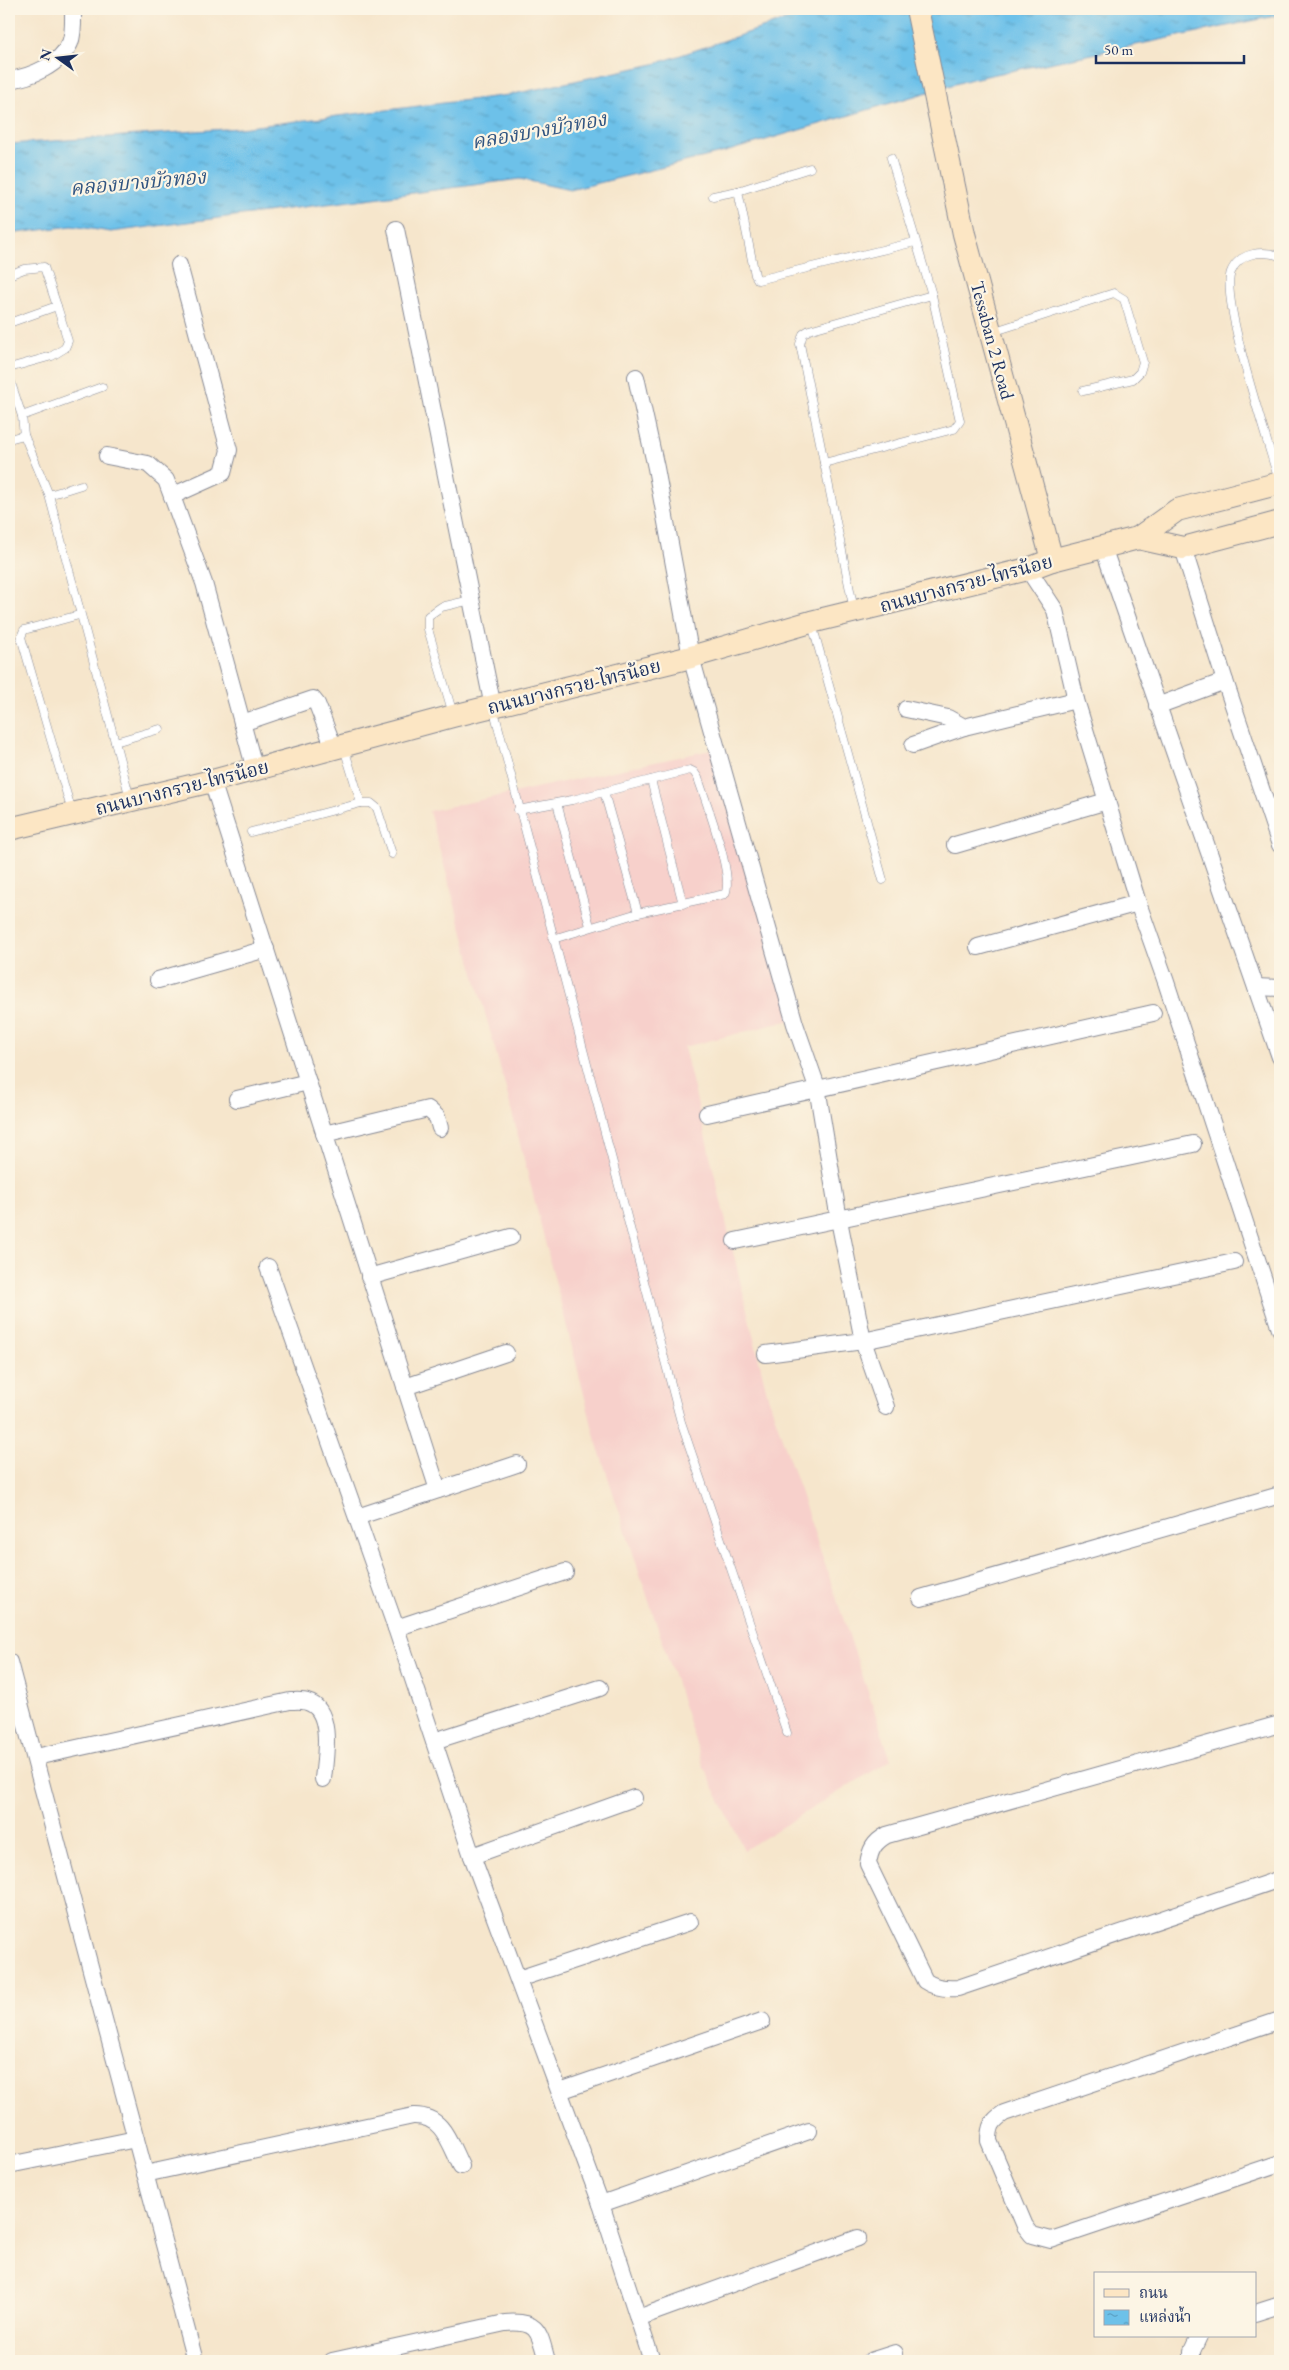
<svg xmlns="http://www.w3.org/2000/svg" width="1289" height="2370" viewBox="0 0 1289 2370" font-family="'EB Garamond','Noto Serif Thai',serif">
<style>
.built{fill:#f7d0cb}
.water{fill:url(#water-ripples);stroke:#4478a4}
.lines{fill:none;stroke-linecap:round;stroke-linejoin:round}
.lane-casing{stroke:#888a95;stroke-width:9}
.street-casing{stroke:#888a95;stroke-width:18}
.secondary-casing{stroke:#888a95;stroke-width:24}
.lane{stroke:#fff;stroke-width:8}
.street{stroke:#fff;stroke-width:16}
.secondary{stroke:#fce6c4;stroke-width:22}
.labels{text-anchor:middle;stroke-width:4.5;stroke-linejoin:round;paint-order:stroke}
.street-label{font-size:19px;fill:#1b2f5e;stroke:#fcf5e5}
.water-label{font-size:20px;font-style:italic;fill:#305481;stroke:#fcf5e5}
</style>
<defs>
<pattern id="water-ripples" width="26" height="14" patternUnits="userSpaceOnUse" patternTransform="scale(1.25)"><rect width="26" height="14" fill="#6dc1e9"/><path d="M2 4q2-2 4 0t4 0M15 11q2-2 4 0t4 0" fill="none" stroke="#599dc0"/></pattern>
</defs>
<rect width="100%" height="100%" fill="#fcf5e5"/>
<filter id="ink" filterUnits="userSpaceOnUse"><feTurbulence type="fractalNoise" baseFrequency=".02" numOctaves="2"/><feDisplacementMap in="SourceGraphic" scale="10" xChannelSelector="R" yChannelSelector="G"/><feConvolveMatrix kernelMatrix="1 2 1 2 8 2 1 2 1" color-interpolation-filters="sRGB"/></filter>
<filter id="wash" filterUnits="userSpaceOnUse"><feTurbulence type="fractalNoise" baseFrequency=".0096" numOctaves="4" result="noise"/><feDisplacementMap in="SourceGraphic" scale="20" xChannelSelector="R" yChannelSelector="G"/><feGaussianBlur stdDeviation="1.12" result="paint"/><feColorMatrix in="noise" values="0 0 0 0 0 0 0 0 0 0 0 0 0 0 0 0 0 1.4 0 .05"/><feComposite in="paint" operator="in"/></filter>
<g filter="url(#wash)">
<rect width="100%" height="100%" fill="#f6e6cc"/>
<path class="built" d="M720 748 803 1017 684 1047 767 1393 891 1760 744 1850 703 1765 596 1441 505 1085 429 811Z"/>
<path class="water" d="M819 9H1280V15L972 79 725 152 570 190 520 179 111 232 72 226 9 234V144L240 128 509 95 654 64Z"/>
</g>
<g filter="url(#ink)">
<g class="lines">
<g class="lane-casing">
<g id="lane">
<path d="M738 191 755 275 758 280 915 242"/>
<path d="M713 196 738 191 810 168"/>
<path d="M9 275 24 269 44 267 57 306 9 323"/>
<path d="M992 332 1114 293 1124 299 1143 362 1140 372 1133 379 1083 391"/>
<path d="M9 368 52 356 65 348 68 341 57 306"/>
<path d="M9 377 22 416 24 435 49 495 130 798"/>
<path d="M22 416 102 387"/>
<path d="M9 439 24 435"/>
<path d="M824 463 954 429 960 421 932 295 891 158"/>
<path d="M1279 481C1269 445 1220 300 1231 272 1239 252 1263 250 1280 256"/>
<path d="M49 495 81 485"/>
<path d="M854 610 800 344 803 334 809 330 932 295"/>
<path d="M812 624 883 880"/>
<path d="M493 707 681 1422 787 1733"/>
<path d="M453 714 428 629V616L441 607 471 600"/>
<path d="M115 742 160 729"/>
<path d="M344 748 361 803H371L377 808 392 854"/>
<path d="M651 780 683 904"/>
<path d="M604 792 638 913"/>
<path d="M557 803 590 926"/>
<path d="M518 810 572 800 690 770 694 772 698 778C705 799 735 877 725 894L638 913 553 939"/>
<path d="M72 812 21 637 24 630 79 615"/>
<path d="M251 832 361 803"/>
</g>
</g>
<g class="street-casing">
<g id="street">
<path d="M9 80C31 77 60 65 70 43 74 33 73 20 73 9"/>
<path d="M396 229 493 707"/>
<path d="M636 377 656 468 691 657 795 1024 817 1087 839 1220 863 1341 886 1407"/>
<path d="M107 456 148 464 166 480 204 583 255 770"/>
<path d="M172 496 223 473 229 450 179 265"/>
<path d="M1103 547 1280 1057"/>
<path d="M1183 548 1225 681 1280 845"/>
<path d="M1028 569 1055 610 1076 700 1138 903 1166 982 1280 1329"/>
<path d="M1157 706 1225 681"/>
<path d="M906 709 948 718 964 727 1076 700"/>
<path d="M242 723 313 699 317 704 334 748"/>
<path d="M913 745 964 727"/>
<path d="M212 781 438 1490"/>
<path d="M955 845 1107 801"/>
<path d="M978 947 1138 903"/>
<path d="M158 980 266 949"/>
<path d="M1256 987 1280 988"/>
<path d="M237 1099 308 1082"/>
<path d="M707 1114 1153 1013"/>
<path d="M324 1134 428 1109 437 1117 440 1128"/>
<path d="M735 1241 1193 1144"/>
<path d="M268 1267 396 1628 472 1856 601 2204 652 2361"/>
<path d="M369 1277 511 1237"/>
<path d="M766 1354 863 1341 1234 1262"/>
<path d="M405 1387 506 1353"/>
<path d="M357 1517 517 1464"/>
<path d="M921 1598 1280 1495"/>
<path d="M396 1628 565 1572"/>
<path d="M9 1662 195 2361"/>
<path d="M1280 1724 887 1835C874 1842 870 1850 868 1864L925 1981C935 1988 946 1989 958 1988L1280 1879"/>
<path d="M434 1741 600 1688"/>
<path d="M36 1757 290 1701C295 1701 302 1700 307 1702 334 1709 325 1759 323 1779"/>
<path d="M472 1856 634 1798"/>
<path d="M518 1979 690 1922"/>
<path d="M1280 2020 1004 2113C992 2121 989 2126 989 2141L1025 2226 1032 2235 1051 2240 1280 2163"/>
<path d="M560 2091 762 2021"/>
<path d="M9 2165 136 2139"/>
<path d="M145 2174 413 2116C443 2115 449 2142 461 2166"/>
<path d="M601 2204 809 2131"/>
<path d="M1255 2313 1280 2305"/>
<path d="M638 2318 858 2238"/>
<path d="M332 2361 505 2323C539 2320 539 2332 547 2361"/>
<path d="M870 2361 895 2353"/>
<path d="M1192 2361V2351L1199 2336"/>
</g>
</g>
<g class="secondary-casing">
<g id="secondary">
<path d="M917 9 964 234 1052 560"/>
<path d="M1138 538 1183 548 1280 522"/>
<path d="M9 829 212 781 453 716 691 657 811 622 1028 569 1052 560 1138 538 1177 510 1280 483"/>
</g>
</g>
<use href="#lane" class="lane"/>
<use href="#street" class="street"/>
<use href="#secondary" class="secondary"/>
</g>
</g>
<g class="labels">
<g class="street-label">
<text transform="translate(993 340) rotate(75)" y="7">Tessaban 2 Road</text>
<text transform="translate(966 583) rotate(-15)" y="7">ถนนบางกรวย-ไทรน้อย</text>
<text transform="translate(574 686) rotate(-14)" y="7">ถนนบางกรวย-ไทรน้อย</text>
<text transform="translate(182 787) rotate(-14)" y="7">ถนนบางกรวย-ไทรน้อย</text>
</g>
<g class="water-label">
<text transform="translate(539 130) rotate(-10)" y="7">คลองบางบัวทอง</text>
<text transform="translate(138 182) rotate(-5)" y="7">คลองบางบัวทอง</text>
</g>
</g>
<rect width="1289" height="2370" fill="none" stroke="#fcf5e5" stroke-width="30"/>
<rect x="1094" y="2272" width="162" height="65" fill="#fcf5e5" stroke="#a2a6af"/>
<rect x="1104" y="2289" width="25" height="8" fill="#fce6c4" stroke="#a2a6af"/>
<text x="1139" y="2298" font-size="15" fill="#1b2f5e">ถนน</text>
<rect x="1104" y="2310" width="25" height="15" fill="url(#water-ripples)" stroke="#a2a6af"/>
<text x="1139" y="2322" font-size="15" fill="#1b2f5e">แหล่งน้ำ</text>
<g transform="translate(58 58) rotate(285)" stroke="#fcf5e5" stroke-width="4" paint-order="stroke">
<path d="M0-4L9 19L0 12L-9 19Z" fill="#1b2f5e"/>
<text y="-8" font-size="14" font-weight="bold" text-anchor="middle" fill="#1b2f5e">N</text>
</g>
<path d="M1096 55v8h148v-8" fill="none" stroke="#1b2f5e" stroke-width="2.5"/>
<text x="1104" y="55" font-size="15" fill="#1b2f5e" stroke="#fcf5e5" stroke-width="4" paint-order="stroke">50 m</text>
</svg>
